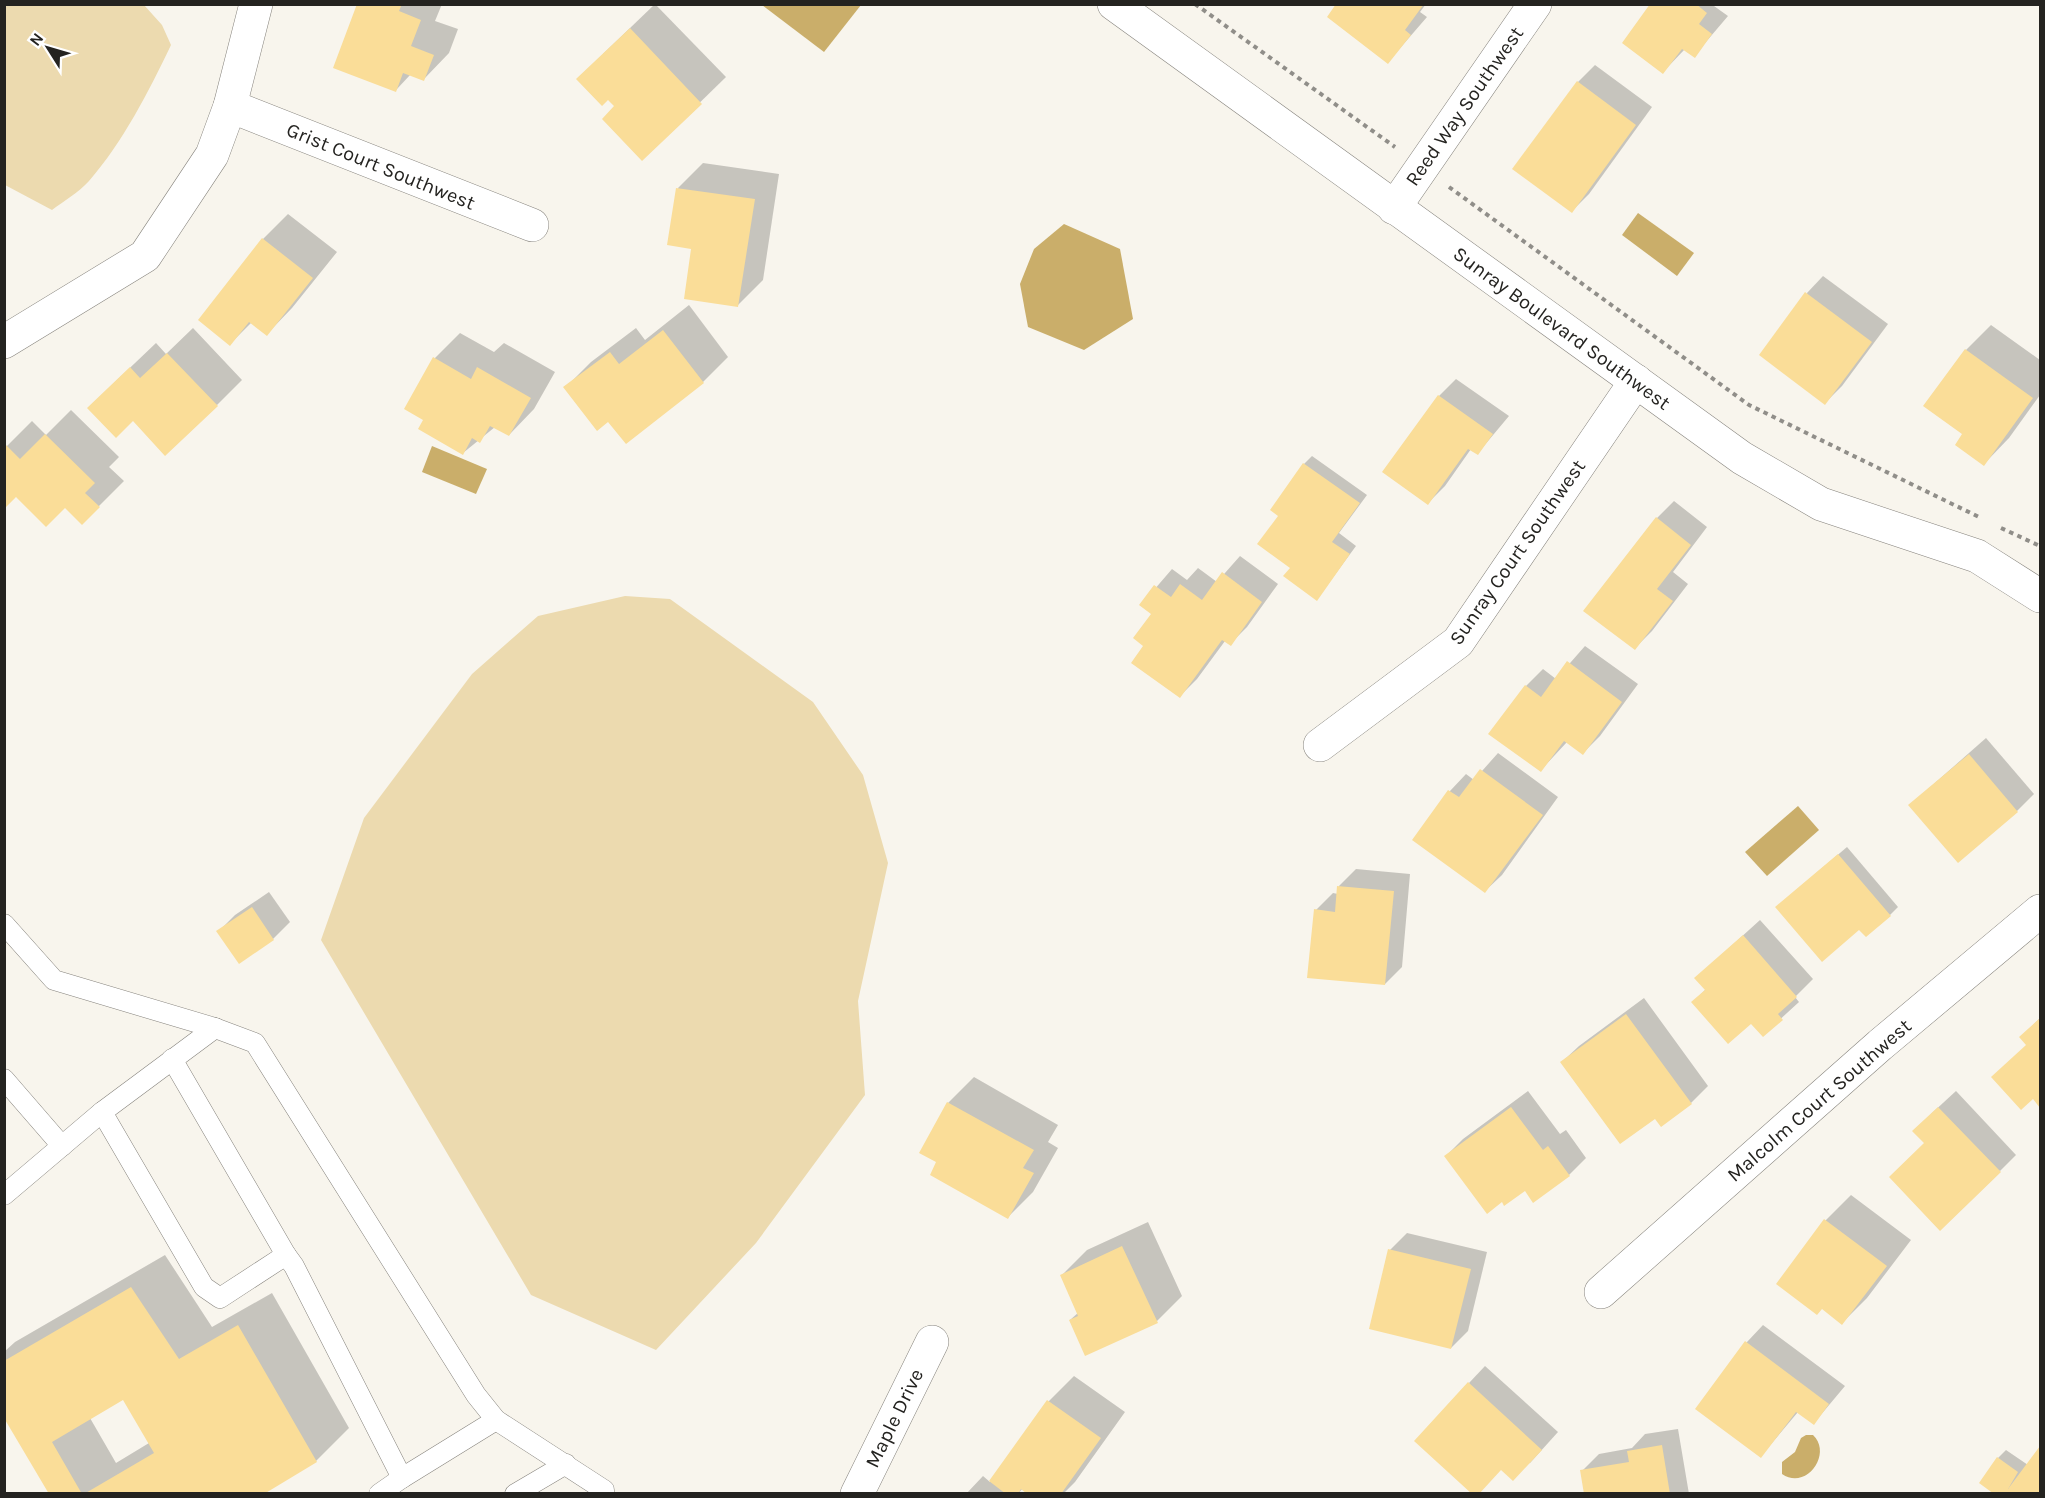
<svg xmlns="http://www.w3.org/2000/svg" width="2045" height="1498" viewBox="0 0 2045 1498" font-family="Karla,sans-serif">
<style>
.green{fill:#ecdaaf}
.water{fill:#caae6a}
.shadow{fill:#0003;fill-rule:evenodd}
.building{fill:#fadd98}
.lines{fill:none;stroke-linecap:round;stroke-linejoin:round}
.lane-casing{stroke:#86837d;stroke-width:21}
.street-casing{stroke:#86837d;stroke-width:34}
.path{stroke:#908e89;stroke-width:4;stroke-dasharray:4.5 4.5;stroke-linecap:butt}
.lane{stroke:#fff;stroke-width:20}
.street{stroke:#fff;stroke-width:33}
.labels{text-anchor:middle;stroke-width:5;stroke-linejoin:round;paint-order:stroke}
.street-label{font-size:20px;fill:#242320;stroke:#fff}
</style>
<rect width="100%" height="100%" fill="#f8f5ed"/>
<g class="green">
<path d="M4 5H144L162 25 171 45C149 91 123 142 89 181 79 192 64 201 52 210L5 185Z"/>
<path d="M625 596 670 599 813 702 863 775 888 863 858 1001 865 1095 756 1243 656 1350 531 1295 321 940 364 818 472 674 538 616Z"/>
</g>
<g class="water">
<path d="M762 5H861L824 52Z"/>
<path d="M1638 213 1694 253 1677 276 1622 235Z"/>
<path d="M1064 224 1120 249 1133 319 1084 350 1028 327 1020 284 1034 249Z"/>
<path d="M432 446 487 469 476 494 422 472Z"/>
<path d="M1798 806 1819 830 1767 876 1745 852Z"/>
<path d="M1806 1435H1813C1833 1454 1806 1491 1782 1474V1462L1795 1452 1801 1438Z"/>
</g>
<g class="shadow">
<path d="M358 4H442L435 21 458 29 449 53 424 79 411 74 396 90Z"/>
<path d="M655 4 726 77 642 159 617 106 603 54Z"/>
<path d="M1338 4H1426L1420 12 1427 17 1388 62Z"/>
<path d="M1652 4H1716L1714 6 1728 16 1694 56 1685 49 1663 72Z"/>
<path d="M1595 65 1652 107 1589 194 1572 211 1578 82Z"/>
<path d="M703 163 779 174 763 280 738 305 693 247 678 188Z"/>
<path d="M288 214 337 252 292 308 267 334 252 322 230 344 263 239Z"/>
<path d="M1823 276 1888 324 1842 386 1825 403 1807 293Z"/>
<path d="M689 305 728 357 703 382 609 420 565 388 591 362 636 328 645 340Z"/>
<path d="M1991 325 2040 360V395L2009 438 1984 464 1964 433 1966 350Z"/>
<path d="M193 328 242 380 217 405 114 383 156 343 166 354Z"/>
<path d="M460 333 494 352 504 343 555 372 534 409 509 435 495 427 463 453 425 419 435 358Z"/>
<path d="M1456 379 1509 416 1478 453 1471 449 1445 486 1428 503 1384 472 1439 396Z"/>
<path d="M71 410 119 457 109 467 124 481 82 523 65 506 16 495 4 449 32 421 46 435Z"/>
<path d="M1312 456 1367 495 1339 533 1356 546 1317 599 1292 567 1280 515 1304 464Z"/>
<path d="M1674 501 1707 527 1673 572 1688 584 1652 631 1635 648 1657 518Z"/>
<path d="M1240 556 1278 584 1247 627 1230 644 1225 641 1197 679 1180 696 1145 645 1153 613 1141 605 1172 569 1187 580 1198 568 1217 582Z"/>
<path d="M1585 646 1638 684 1600 736 1583 753 1567 742 1541 770 1526 686 1543 669 1556 679Z"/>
<path d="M1986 738 2034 794 2017 811 1910 805Z"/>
<path d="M1498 753 1558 797 1502 875 1485 891 1414 839 1450 791 1466 774 1474 780Z"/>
<path d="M1847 847 1898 907 1890 915 1786 899Z"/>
<path d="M1356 869 1410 874 1402 967 1385 984 1316 910 1333 893 1338 894 1339 886Z"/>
<path d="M269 892 290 922 273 939 218 932 235 915Z"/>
<path d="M1760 920 1813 979 1795 997 1799 1002 1763 1035 1751 1022 1693 1002 1706 989 1696 978Z"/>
<path d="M1644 998 1708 1086 1691 1103 1661 1125 1655 1117 1562 1062 1579 1046Z"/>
<path d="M2040 1018V1106L2033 1097 2028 1044 2021 1037Z"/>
<path d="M974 1077 1058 1125 1048 1142 1058 1148 1033 1192 1008 1217 938 1161 921 1152 948 1103Z"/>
<path d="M1528 1091 1560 1134 1566 1130 1586 1158 1569 1175 1534 1200 1525 1188 1446 1156 1463 1139Z"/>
<path d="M1956 1091 2016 1155 2000 1171 1926 1142 1931 1114Z"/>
<path d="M1851 1195 1911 1240 1867 1298 1842 1323 1822 1308 1778 1284 1826 1220Z"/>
<path d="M1148 1222 1182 1296 1157 1321 1070 1320 1079 1312 1062 1275 1087 1250Z"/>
<path d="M1407 1233 1487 1252 1468 1331 1451 1348 1390 1250Z"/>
<path d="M165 1255 212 1327 272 1293 349 1428 316 1461 261 1494H50L4 1415V1352L15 1342ZM124 1398 149 1443 116 1463 90 1418Z"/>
<path d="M1763 1325 1845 1386 1814 1423 1798 1412 1761 1456 1697 1408 1747 1342Z"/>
<path d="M1485 1366 1558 1432 1530 1463 1501 1469 1469 1383Z"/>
<path d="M1074 1376 1125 1412 1075 1482 1063 1494H1030L1023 1488 1018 1494H966L983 1476 990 1482 1049 1401Z"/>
<path d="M1678 1429 1689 1494H1586L1582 1471 1599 1454 1632 1448 1645 1434Z"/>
<path d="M2040 1448V1494H2006L1998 1458 2006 1450 2028 1465Z"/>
</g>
<g class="building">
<path d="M357 4H402L399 11 421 20 411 46 434 55 424 81 403 73 396 92 333 68Z"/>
<path d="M1336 4H1424L1405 30 1411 35 1388 64 1327 17Z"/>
<path d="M1650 4H1696L1707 13 1699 24 1712 34 1695 58 1682 49 1663 74 1622 43Z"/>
<path d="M630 28 702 104 642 161 602 119 614 106 608 100 602 106 576 79Z"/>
<path d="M1577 81 1636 125 1572 213 1512 169Z"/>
<path d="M676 188 755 199 738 307 684 299 691 249 667 245Z"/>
<path d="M262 238 313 278 267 336 249 322 230 346 198 320Z"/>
<path d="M1805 292 1872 342 1825 405 1759 355Z"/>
<path d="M663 330 704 383 626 444 608 422 597 431 563 387 610 352 619 364Z"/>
<path d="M1965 349 2033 398 1984 466 1955 445 1962 434 1923 406Z"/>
<path d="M167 353 218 406 165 456 133 421 116 438 87 408 130 367 140 378Z"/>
<path d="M433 357 471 379 477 367 531 398 509 436 490 426 480 443 472 438 463 455 418 429 423 420 404 409Z"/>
<path d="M1438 395 1493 434 1478 455 1468 449 1428 505 1382 472Z"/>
<path d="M45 434 95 483 85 493 100 507 82 525 65 508 46 527 16 497 4 509V447L6 445 20 459Z"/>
<path d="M1303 463 1360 503 1332 542 1350 554 1317 601 1283 576 1290 568 1257 544 1278 516 1270 510Z"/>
<path d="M1656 517 1691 545 1657 589 1673 601 1635 650 1583 611Z"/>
<path d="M1222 572 1262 602 1231 646 1222 640 1180 698 1131 663 1143 646 1133 638 1151 614 1139 605 1154 585 1171 597 1180 584 1202 600Z"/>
<path d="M1567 661 1622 702 1583 755 1564 741 1541 772 1488 734 1525 685 1541 697Z"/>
<path d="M1969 754 2018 812 1958 863 1908 805Z"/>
<path d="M1480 769 1543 815 1485 893 1412 840 1448 790 1459 797Z"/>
<path d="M1838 854 1891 916 1866 937 1859 930 1822 962 1775 907Z"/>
<path d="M1337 886 1394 891 1385 985 1307 978 1314 909 1335 912Z"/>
<path d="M252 907 274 940 239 964 216 931Z"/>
<path d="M1743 935 1797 997 1778 1014 1783 1020 1763 1037 1751 1024 1728 1044 1691 1002 1705 990 1694 978Z"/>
<path d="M1626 1014 1692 1104 1661 1127 1655 1119 1620 1144 1560 1062Z"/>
<path d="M2040 1018V1108L2033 1099 2021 1110 1991 1077 2026 1045 2019 1037Z"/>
<path d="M947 1102 1034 1150 1023 1168 1034 1173 1008 1219 930 1175 936 1162 919 1153Z"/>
<path d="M1511 1107 1543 1150 1548 1146 1570 1176 1533 1203 1525 1191 1504 1206 1502 1202 1487 1214 1444 1156Z"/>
<path d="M1938 1107 2001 1172 1940 1231 1889 1177 1924 1143 1912 1131Z"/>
<path d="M1824 1219 1887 1266 1842 1325 1822 1309 1817 1315 1776 1284Z"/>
<path d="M1122 1246 1158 1323 1085 1356 1069 1320 1078 1316 1060 1275Z"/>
<path d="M1388 1249 1471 1269 1451 1349 1369 1329Z"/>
<path d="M131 1287 179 1359 238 1325 317 1462 264 1494H84L154 1453 123 1400 52 1442 82 1494H49L4 1418V1361Z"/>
<path d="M1745 1341 1829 1404 1814 1425 1796 1412 1761 1458 1695 1409Z"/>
<path d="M1468 1382 1542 1450 1513 1481 1501 1470 1479 1494H1472L1414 1441Z"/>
<path d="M1047 1400 1101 1438 1061 1494H1027L1021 1489 1018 1494H1006L989 1481Z"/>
<path d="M1662 1445 1670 1494H1584L1580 1470 1629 1462 1627 1451Z"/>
<path d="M2040 1446V1494H1994L1979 1483 1997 1457 2018 1472 2008 1489Z"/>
</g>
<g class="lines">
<g class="lane-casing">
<g id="lane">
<path d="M4 924 54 980 215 1028 255 1043 476 1395 496 1420 604 1490V1494"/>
<path d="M172 1059 286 1255"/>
<path d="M4 1079 62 1146"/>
<path d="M102 1112 204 1287 220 1298 286 1255 294 1266 402 1478 379 1494"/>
<path d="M4 1195 102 1112 215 1028"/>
<path d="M402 1478 496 1420"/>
<path d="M515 1494 566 1464"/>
</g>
</g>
<g class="street-casing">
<g id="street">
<path d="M1114 4 1742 458 1821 504 1977 556 2040 596"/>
<path d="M230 106 532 225"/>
<path d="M1394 208 1535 4"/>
<path d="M4 342 145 256 212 155 230 106 256 4"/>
<path d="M1320 745 1458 642 1636 381"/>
<path d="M1601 1292 1880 1045 2040 911"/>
<path d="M857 1494 932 1342"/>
</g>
</g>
<g class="path">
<path d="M1195 4 1395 147"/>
<path d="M1449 187 1749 405 1981 518"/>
<path d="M2001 528 2040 546"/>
</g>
<use href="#lane" class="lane"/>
<use href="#street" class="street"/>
</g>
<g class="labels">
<g class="street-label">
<text transform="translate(1464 106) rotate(-55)" y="7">Reed Way Southwest</text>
<text transform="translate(381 166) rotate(22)" y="7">Grist Court Southwest</text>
<text transform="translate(1562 328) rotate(36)" y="7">Sunray Boulevard Southwest</text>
<text transform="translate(1517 552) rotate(-55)" y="7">Sunray Court Southwest</text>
<text transform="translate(1819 1100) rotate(-41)" y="7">Malcolm Court Southwest</text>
<text transform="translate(894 1418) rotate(-64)" y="7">Maple Drive</text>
</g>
</g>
<rect width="2045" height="1498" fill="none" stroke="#242320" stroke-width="12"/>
<g transform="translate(48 48) rotate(307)" stroke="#ffffff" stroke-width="4.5" paint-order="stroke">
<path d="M0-4.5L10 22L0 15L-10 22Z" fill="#242320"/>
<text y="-9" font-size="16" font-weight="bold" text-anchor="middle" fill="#242320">N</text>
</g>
</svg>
